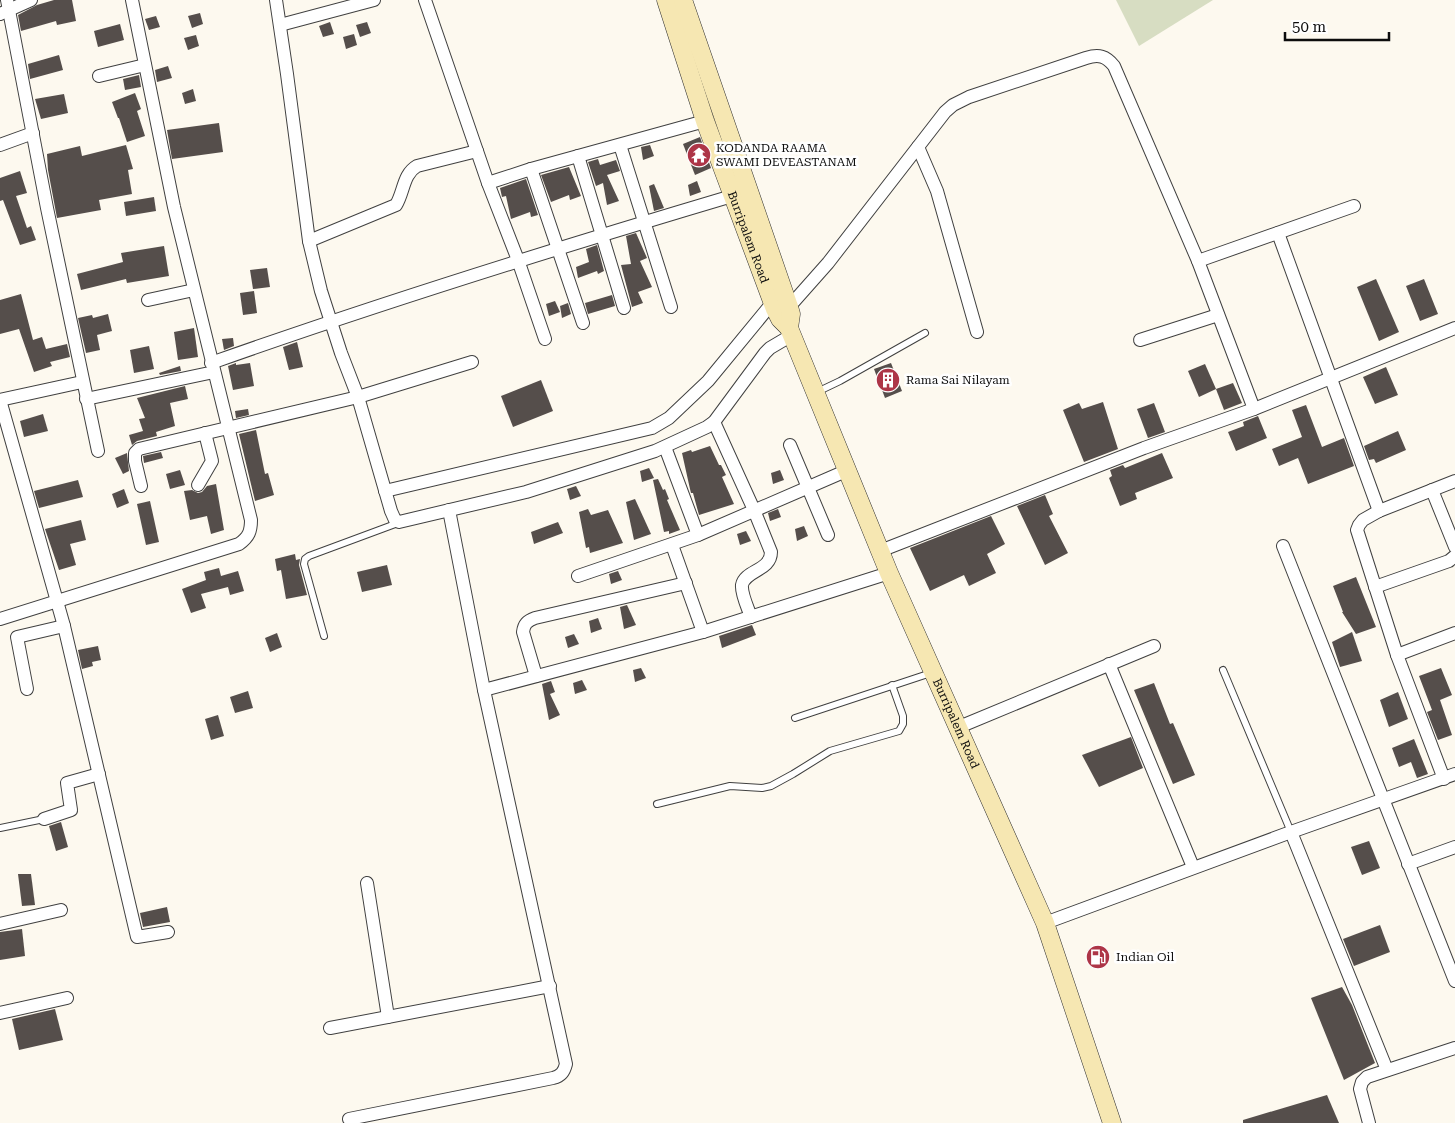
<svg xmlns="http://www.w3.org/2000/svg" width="1455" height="1123" viewBox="0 0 1455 1123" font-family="'Roboto Serif',serif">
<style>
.cemetery{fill:#d7ddc2}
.building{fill:#554e4b}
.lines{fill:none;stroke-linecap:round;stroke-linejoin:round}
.service-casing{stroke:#404040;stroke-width:8}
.minor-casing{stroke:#404040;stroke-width:14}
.secondary-casing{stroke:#2f2f2f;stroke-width:19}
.service{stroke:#fff;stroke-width:6}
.minor{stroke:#fff;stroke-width:12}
.secondary{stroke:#f6e7b2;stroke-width:18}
.labels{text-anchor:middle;stroke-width:5;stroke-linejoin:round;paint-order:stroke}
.poi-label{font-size:12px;fill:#0d0d0d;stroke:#fff;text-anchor:start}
.street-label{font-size:12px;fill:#0d0d0d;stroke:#fff}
</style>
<rect width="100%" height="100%" fill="#fdf9ef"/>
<path class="cemetery" d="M1116 0H1213L1139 46Z"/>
<g class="building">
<path d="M54 0H72L76 21 57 25 56 21 21 31 18 15 37 5Z"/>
<path d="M200 13 203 24 192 28 188 16Z"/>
<path d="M156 16 160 27 149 30 145 19Z"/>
<path d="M330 22 334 34 323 37 319 26Z"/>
<path d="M367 22 371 33 360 37 356 25Z"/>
<path d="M120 24 124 40 98 47 94 31Z"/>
<path d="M354 34 357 45 346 49 343 37Z"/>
<path d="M196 35 199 46 188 50 184 38Z"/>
<path d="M59 55 63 70 30 79 28 64Z"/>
<path d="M168 66 172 78 157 82 155 70Z"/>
<path d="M139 75 141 87 125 90 123 79Z"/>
<path d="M193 89 196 101 185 104 182 93Z"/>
<path d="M135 93 141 109 137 111 145 136 127 142 119 118H118L112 102Z"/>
<path d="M64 94 68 113 41 119 35 99Z"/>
<path d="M219 123 223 152 172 159 167 130Z"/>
<path d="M700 137 711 168 695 175 683 144Z"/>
<path d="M126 145 133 169 128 170 132 194 99 200 101 210 57 218 48 170 47 154 80 146 82 156Z"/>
<path d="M650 145 654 156 643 160 641 147Z"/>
<path d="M598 159 600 165 616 160 620 171 607 175 619 201 607 205 603 183 596 186 588 162Z"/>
<path d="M569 167 581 196 570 200 569 195 551 202 541 175Z"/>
<path d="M20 171 27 193 16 196 27 228 31 226 36 240 20 245 3 200 0 201V178Z"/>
<path d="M526 179 538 215 531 217 530 212 511 219 506 196 502 197 500 188Z"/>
<path d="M697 181 701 192 690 196 688 185Z"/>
<path d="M654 184 664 208 654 211 649 186Z"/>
<path d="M154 197 156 211 126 216 124 202Z"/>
<path d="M636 233 647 258 640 261 652 287 638 292 643 303 632 307 621 265 631 264 626 236Z"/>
<path d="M597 245 604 271 598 274 597 271 578 278 576 267 589 262 586 249Z"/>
<path d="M164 246 169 276 127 283 126 279 81 290 77 274 123 262 121 253Z"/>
<path d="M267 268 270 287 253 289 250 270Z"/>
<path d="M1376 279 1399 332 1379 341 1357 287Z"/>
<path d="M1424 279 1438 314 1420 321 1406 286Z"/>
<path d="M254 291 257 313 243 315 240 293Z"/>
<path d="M21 294 33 340 42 337 46 349 67 344 70 357 50 362 52 366 34 372 19 329 0 334V300Z"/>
<path d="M612 295 615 306 588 314 585 303Z"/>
<path d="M555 301 560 312 549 316 546 304Z"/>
<path d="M568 303 571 314 562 318 560 306Z"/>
<path d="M108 314 112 331 97 335 100 350 86 353 78 318 92 315 93 318Z"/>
<path d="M194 328 198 357 178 360 174 332Z"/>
<path d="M233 338 234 346 224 350 222 339Z"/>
<path d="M297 342 303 367 289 370 283 347Z"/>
<path d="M149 346 154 369 134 373 130 350Z"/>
<path d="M236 363V365L250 363 254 386 233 390 228 366Z"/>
<path d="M891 363 902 391 885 398 874 369Z"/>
<path d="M1205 364 1216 389 1199 397 1188 371Z"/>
<path d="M180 366 181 371 160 375 159 373Z"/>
<path d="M1386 367 1398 395 1375 404 1363 377Z"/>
<path d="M541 380 553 411 513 427 501 396Z"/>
<path d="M1233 383 1242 403 1224 410 1216 389Z"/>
<path d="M185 386 188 399 170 403 175 426 156 432 157 436 137 441 132 445 129 435 143 431 139 419 145 418 137 398Z"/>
<path d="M1103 402 1118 449 1084 462 1063 410 1079 403 1082 409Z"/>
<path d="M1154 403 1165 432 1148 438 1137 409Z"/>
<path d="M1306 405 1322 447 1344 438 1354 466 1308 484 1298 458 1279 466 1272 449 1302 437 1292 410Z"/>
<path d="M248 409 249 415 236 418 235 411Z"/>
<path d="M43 414 48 431 24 437 20 421Z"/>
<path d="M1258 416 1267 438 1236 451 1228 432 1244 426 1243 422Z"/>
<path d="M256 430 265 474 268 473 274 495 255 501 239 434Z"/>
<path d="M1398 431 1406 450 1376 463 1374 459 1369 460 1364 446Z"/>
<path d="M710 446 719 465H721L726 475 722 477 734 504 699 515 693 493H691L690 489 682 453 691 450 692 452Z"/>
<path d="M161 452 163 458 144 463 143 456Z"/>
<path d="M127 453 129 471 123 474 115 458Z"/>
<path d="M1162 453 1173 478 1135 493 1137 499 1120 506 1109 478 1112 476 1110 470 1123 465 1125 468Z"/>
<path d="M649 468 654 478 642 482 640 471Z"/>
<path d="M180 470 185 485 170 489 166 474Z"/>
<path d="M780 470 784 480 773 484 771 473Z"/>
<path d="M658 479 663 490 665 489 669 499 667 500 680 530 669 534V531L664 532 653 480Z"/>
<path d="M78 480 83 497 39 508 34 491Z"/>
<path d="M216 484 224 530 211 534 207 516 190 520 184 491 192 490 198 493 202 492 207 486Z"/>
<path d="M576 486 581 496 570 500 567 489Z"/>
<path d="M124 489 129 503 117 508 112 494Z"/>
<path d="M1045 495 1053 514 1049 516 1068 553 1045 565 1017 506Z"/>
<path d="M635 499 651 534 634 540 626 502Z"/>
<path d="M150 501 159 542 146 545 137 504Z"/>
<path d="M588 509 591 515 608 510 623 543 590 553 589 547 586 548 579 512Z"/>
<path d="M778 509 781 517 770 521 768 513Z"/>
<path d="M991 516 1005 544 987 554 996 573 969 586 964 575 930 591 910 548Z"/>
<path d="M81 520 86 540 70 544 76 565 59 570 45 529Z"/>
<path d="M558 522 563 533 534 544 531 532Z"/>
<path d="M804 526 808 536 797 541 795 529Z"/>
<path d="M746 531 751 541 740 545 737 534Z"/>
<path d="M295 554 296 560 300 559 299 565 307 595 286 599 281 570 277 571 275 559Z"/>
<path d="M387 565 392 585 362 592 357 572Z"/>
<path d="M219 568 221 576 238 571 244 591 230 595 228 587 201 594 206 608 191 613 182 589 206 580 204 572Z"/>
<path d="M618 571 622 580 611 584 609 574Z"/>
<path d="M1356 577 1376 627 1356 634 1342 612H1343L1333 586Z"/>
<path d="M627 605 636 625 624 629 620 607Z"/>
<path d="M598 618 602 629 591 633 589 621Z"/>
<path d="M752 625 756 635 722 648 719 636Z"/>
<path d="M1352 632 1362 661 1340 667 1332 642Z"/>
<path d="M277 633 282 647 270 652 265 638Z"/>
<path d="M574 634 579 644 568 648 565 637Z"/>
<path d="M98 646 101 660 92 662 93 666 82 669 78 650Z"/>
<path d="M641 668 646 678 635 682 633 670Z"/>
<path d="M1441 668 1452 695 1440 700 1452 735 1438 740 1427 712 1432 710 1419 676Z"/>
<path d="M582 680 587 690 575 694 573 683Z"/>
<path d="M551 681 555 692 550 694 560 715 549 720 542 684Z"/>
<path d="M1154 683 1170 724 1173 723 1195 775 1173 784 1134 690Z"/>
<path d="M248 691 253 708 235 713 230 697Z"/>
<path d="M1398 692 1408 719 1389 727 1380 700Z"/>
<path d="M218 715 224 736 211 740 205 719Z"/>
<path d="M1131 737 1143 768 1099 787 1082 755Z"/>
<path d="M1414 739 1428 774 1417 778 1411 762 1399 767 1392 748Z"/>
<path d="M61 822 68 847 56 851 49 826Z"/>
<path d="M1369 841 1380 868 1362 875 1351 847Z"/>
<path d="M18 874H31L35 905 22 906Z"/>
<path d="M167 907 170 922 143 927 140 913Z"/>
<path d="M1380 925 1390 952 1354 966 1343 939Z"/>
<path d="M22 929 25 956 0 960V932Z"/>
<path d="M1342 987 1352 1005 1375 1063 1344 1080 1311 998Z"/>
<path d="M55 1009 63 1040 19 1050 12 1019Z"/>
<path d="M1327 1095 1339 1123H1243V1120Z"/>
</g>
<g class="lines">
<g class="service-casing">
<g id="service">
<path d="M817 392 840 381 925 333"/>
<path d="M324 636 304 564 305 559 309 556 398 523"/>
<path d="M1223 670 1291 832"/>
<path d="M795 718 931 673"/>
<path d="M657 804 730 786 762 788 771 786 793 774 830 751 899 731 903 724V716L892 685"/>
<path d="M0 828 44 819"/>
</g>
</g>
<g class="minor-casing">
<g id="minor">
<path d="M7 0 47 208 98 451"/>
<path d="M276 0 287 74 309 241 321 291 341 353 358 397 391 511 395 520 399 522 526 492 655 451 707 427 714 422 765 353 770 348 792 335"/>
<path d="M425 0 488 183 518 260 545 339"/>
<path d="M0 14 31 0"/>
<path d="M280 25 374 0"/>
<path d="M99 76 145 65"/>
<path d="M0 145 33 133"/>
<path d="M620 145 671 307"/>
<path d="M918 147 937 191 977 332"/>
<path d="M578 156 624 308"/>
<path d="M531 169 583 323"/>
<path d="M488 183 531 169 705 121"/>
<path d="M1278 233 1379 511"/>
<path d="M309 241 396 205C404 192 403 174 417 166L477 151"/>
<path d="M1198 261 1354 206"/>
<path d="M148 300 194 290"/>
<path d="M789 307 828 263 945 112 953 105 969 97 1086 58C1099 54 1106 56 1114 66L1198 261 1254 409"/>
<path d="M1140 340 1218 315"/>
<path d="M211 363C383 302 557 248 732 196"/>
<path d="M86 399 214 372"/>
<path d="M0 400 64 626 137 937 168 932"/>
<path d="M0 400 82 382"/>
<path d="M714 422 754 510 771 552C771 571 745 570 742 585 741 594 748 608 751 617"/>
<path d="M790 445 828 535"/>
<path d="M665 447 698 535"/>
<path d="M198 485 212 461 205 433"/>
<path d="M141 486 135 461V453L139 449 358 397 472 362"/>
<path d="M1432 490 1455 547"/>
<path d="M385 491 652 428 669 418 708 381 773 302"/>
<path d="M672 545 703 632"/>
<path d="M1283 546 1455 981"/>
<path d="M880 551 1144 448 1254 409 1455 328"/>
<path d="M578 576 698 535 848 470"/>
<path d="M1375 587 1449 561 1455 556"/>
<path d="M0 619 239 544C249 537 251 531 251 520L174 207 132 0"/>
<path d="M1397 655 1455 633"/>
<path d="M1109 664 1193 867"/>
<path d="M536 676 523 632C524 624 527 621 535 618L686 583"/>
<path d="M27 689 17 637 64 626"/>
<path d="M484 690 703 632 889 573"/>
<path d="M959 727 1154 646"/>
<path d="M1444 779 1397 655 1357 530 1359 525 1363 520 1379 511 1455 481"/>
<path d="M44 819 71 810 67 783 99 774"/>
<path d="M1291 832 1387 1070"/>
<path d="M1408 864 1455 847"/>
<path d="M367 883 388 1017"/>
<path d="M1045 923 1291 832 1455 774"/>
<path d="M0 924 61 910"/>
<path d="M0 1013 67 998"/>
<path d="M330 1028 550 986"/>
<path d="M349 1119 553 1078C561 1076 564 1072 566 1064L484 690 449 510"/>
<path d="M1369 1123 1360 1089 1362 1082 1367 1077 1455 1048"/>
</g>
</g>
<g class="secondary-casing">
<g id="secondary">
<path id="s1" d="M666 0 705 121 775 309 780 319 789 328 889 573 1045 923 1112 1123"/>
<path d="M683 0 789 307 791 314 789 328"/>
</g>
</g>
<use href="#service" class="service"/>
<use href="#minor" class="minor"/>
<use href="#secondary" class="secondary"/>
</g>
<defs>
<g id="temple-disc" transform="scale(1.25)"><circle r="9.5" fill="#ad3547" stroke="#fff"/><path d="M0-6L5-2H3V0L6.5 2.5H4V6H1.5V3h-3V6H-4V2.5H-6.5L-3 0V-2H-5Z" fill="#fff"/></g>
<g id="building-disc" transform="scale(1.25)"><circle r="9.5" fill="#ad3547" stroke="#fff"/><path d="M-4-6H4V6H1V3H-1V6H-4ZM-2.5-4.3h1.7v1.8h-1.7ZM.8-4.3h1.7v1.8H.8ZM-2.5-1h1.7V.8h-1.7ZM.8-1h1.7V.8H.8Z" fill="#fff"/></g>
<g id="fuel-disc" transform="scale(1.25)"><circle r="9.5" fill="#ad3547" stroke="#fff"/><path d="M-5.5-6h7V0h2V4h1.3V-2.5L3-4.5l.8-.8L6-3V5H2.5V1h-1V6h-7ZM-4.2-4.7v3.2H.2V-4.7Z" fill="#fff"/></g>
</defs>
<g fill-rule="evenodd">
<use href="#temple-disc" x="699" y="155"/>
<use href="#building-disc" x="888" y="380"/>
<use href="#fuel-disc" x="1098" y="957"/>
</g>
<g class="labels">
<g class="poi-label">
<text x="716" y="152">KODANDA RAAMA<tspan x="716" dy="14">SWAMI DEVEASTANAM</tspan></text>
<text x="906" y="384">Rama Sai Nilayam</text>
<text x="1116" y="961">Indian Oil</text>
</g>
<g class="street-label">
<text dy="4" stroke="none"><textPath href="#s1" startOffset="251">Burripalem Road</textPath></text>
<text dy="4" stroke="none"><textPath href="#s1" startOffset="781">Burripalem Road</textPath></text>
</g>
</g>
<path d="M1285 32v8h104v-8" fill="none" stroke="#0d0d0d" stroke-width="2.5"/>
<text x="1292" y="32" font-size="15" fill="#0d0d0d" stroke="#ffffff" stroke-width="4" paint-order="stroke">50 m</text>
</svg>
